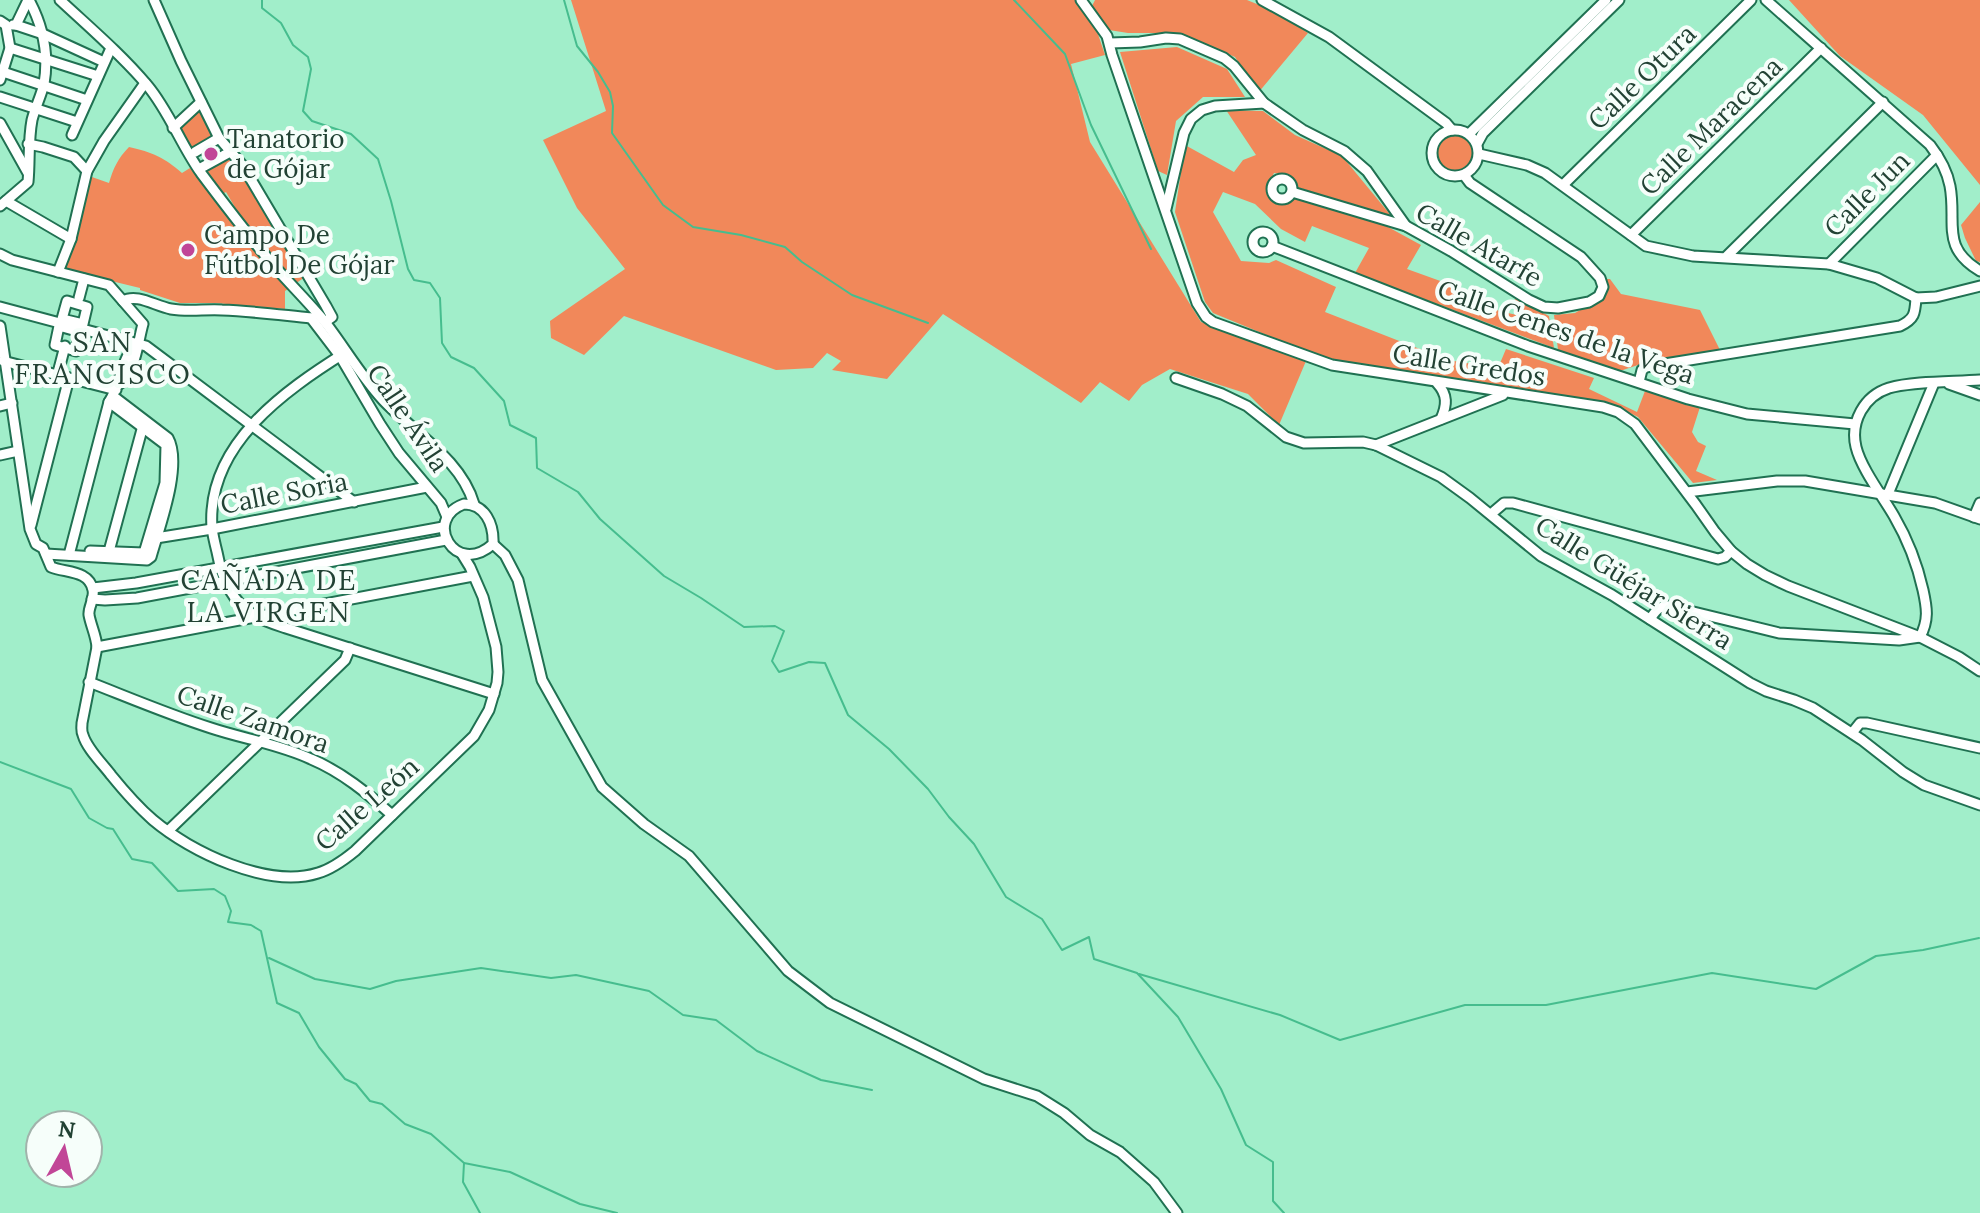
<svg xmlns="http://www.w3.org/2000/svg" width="1980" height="1213" viewBox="0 0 1980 1213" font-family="Lora,serif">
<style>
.green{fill:#f1885a}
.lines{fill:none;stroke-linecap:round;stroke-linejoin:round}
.stream{stroke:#46bd8e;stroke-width:2}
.minor-casing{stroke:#207152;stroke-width:13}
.minor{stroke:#fff;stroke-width:9}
.poi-dot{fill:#c14697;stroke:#f6fefa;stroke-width:3}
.labels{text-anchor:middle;stroke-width:8;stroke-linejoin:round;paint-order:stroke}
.street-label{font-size:26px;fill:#224234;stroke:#f6fefa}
.poi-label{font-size:26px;fill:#224234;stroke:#f6fefa;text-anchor:start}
.neighbourhood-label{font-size:28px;letter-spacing:2px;fill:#224234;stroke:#f6fefa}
</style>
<rect width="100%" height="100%" fill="#a1eeca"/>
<g class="green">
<path d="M571 0H1077L1096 28 1105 55 1071 64 1090 142 1201 322 1306 361 1279 425 1248 394 1170 369 1142 385 1129 401 1100 382 1081 403 943 314 887 379 832 370 841 361 827 353 813 368 776 370 624 316 584 355 551 338 550 321 625 269 577 208 543 140 606 111Z"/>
<path d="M1095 0H1247L1274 11 1308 33 1258 93 1235 57 1179 33H1128L1109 30 1092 6Z"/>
<path d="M1789 0H1980V185L1923 115 1840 56Z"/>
<path d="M1177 47 1227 69 1245 97H1203L1176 121 1167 175 1158 171 1120 52Z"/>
<path d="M199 105 216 142 194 153 177 125Z"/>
<path d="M1226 110 1263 111 1295 135 1342 156 1393 218 1297 187 1287 175 1274 173 1269 184 1272 199 1284 202 1296 198 1377 221 1421 245 1407 269 1457 287 1466 295 1499 311 1517 315 1515 298 1549 316 1554 348 1355 273 1369 248 1312 226 1305 242 1281 229 1255 204 1223 192 1213 212 1241 261 1269 263 1276 260 1336 287 1325 312 1448 360 1498 368 1506 349 1594 378 1589 389 1637 412 1645 391 1700 407 1692 432 1698 442 1706 446 1696 471 1717 480 1693 483 1638 417 1608 402 1338 361 1305 351 1213 313 1205 302 1175 212 1185 145 1234 172 1243 160 1256 155Z"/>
<circle cx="1455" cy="153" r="19"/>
<path d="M129 147C152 152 165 158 182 173L190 168 231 219 273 274 288 289 285 291V309L215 303H180L140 290V288L62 269 89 176 109 183C113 169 118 158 129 147Z"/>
<path d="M228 156 239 166 305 277 295 284 250 233 226 192 221 195 204 170Z"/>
<path d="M1980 202V262L1976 261 1965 238 1961 225Z"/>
<path d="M1604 279H1610L1621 294 1700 310 1720 350 1641 364 1617 372 1558 350 1554 315 1575 313 1605 295Z"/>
</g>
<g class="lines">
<g class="stream">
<path d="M262 0V8L281 23 293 45 308 57 311 69 303 111 312 121 351 134 378 159 391 201 408 269 414 280 430 283 440 298 442 343 451 357 474 368 504 401 510 425 536 438 537 468 578 492 600 519 664 576 701 598 744 627 775 626 784 631 772 661 779 672 809 662 825 663 848 715 889 749 928 789 949 817 974 844 1006 897 1042 919 1062 950 1089 937 1094 959 1137 973 1178 1017 1221 1089 1246 1145 1273 1162V1201L1284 1213"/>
<path d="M564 0 577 46 598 72 610 92 613 106 612 133 663 205 693 227 741 235 785 247 802 262 852 295 928 323"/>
<path d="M1014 0 1065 54 1091 125 1151 249"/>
<path d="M0 762 71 789 89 818 107 828 113 829 132 859 152 863 178 891 214 889 225 896 231 911 228 922 251 925 261 931 277 1003 299 1013 319 1047 345 1079 356 1084 370 1101 382 1104 405 1124 431 1134 464 1163 510 1172 580 1204 617 1213"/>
<path d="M269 958 315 979 370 989 396 981 481 968 551 978 576 975 649 991 683 1015 716 1020 757 1051 821 1080 872 1090"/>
<path d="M1139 974 1280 1015 1340 1040 1465 1005H1546L1712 973 1816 989 1876 956 1923 950 1979 938"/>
<path d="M464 1163 463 1182 480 1213"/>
</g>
<g class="minor-casing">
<g id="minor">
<path d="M60 0C89 27 121 54 147 85 169 111 181 145 201 173 225 205 250 238 276 268 292 286 310 304 325 322 345 348 361 376 383 400 414 433 461 459 474 504"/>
<path d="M154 0 181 61 219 138 243 166 326 306 332 317 325 322"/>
<path d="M1081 0 1107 36 1112 55 1197 303 1206 317 1213 322 1332 365 1603 407 1618 412 1635 424 1696 505 1715 532 1731 551 1747 564 1765 575 1788 586 1920 637 1959 657 1980 671"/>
<path d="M1262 0 1329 37 1446 123 1452 130"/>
<path d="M1766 0 1930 145C1940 158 1947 170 1950 186 1957 223 1940 247 1980 271"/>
<path d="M0 21 6 25 10 48 0 80"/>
<path d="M13 25H16L28 0"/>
<path d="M16 25 43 34 104 62"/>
<path d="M1110 43 1140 42 1166 38 1180 39 1224 58 1234 66 1264 103 1303 130 1344 151 1367 171 1406 226"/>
<path d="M10 48 98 76"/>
<path d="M3 72 87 100"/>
<path d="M0 97 77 122"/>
<path d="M0 123 28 173"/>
<path d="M173 128 201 102"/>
<circle cx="1455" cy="153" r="23"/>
<path d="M1469 134 1606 0"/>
<path d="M72 135 111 48"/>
<path d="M28 144 43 147 74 157 87 171"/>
<path d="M1477 144 1483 133 1619 0"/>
<path d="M195 152 219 138"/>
<path d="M1479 154 1527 165 1545 173 1646 246 1693 256 1829 264 1877 278 1916 298"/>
<path d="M199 169 230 152"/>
<circle cx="1282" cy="189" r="10"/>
<path d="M1563 185 1751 0"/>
<path d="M1292 192 1406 226 1451 251 1529 300 1544 307 1558 308 1589 302 1599 296 1603 287 1600 278 1581 257 1470 183 1464 175"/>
<path d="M6 201 71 239"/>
<path d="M0 206 28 182C30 161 28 141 32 120 35 108 41 96 44 84 49 55 43 26 29 0"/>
<path d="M1166 209 1184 133 1191 119 1202 110 1215 106 1264 103"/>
<circle cx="1263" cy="242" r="10"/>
<path d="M1631 235 1821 48"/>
<path d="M1272 246 1528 346 1688 399 1747 414 1855 424"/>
<path d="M0 254 12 260 109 285 143 324C138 341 135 376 118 385"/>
<path d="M1727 256 1883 102"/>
<path d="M1829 264 1937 155"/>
<path d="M58 272 71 239 87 171 104 141 145 83"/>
<path d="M79 298 84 279"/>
<path d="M1916 298 1936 297 1980 286"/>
<path d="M67 301 87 307 83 324 62 319Z"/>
<path d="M123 301C137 293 155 306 171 309 188 312 205 309 222 310 251 311 281 315 311 318"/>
<path d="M0 307 146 346 354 502"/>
<path d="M311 318 340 356 380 424 399 453 441 503 447 517"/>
<path d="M0 326 30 529 36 544 43 548 51 567C66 573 89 570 93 590 95 599 88 607 89 615 91 626 96 635 97 647L82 723C82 727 81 731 83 735 87 749 102 763 111 775 124 791 138 807 153 820 191 852 268 889 318 873 332 869 344 860 355 851L474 736 489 710 497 683 498 672 496 647 483 597 470 567 462 554"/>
<path d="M59 326 80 332 76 351 55 345Z"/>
<path d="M346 352C284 391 206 445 212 528 213 536 215 544 217 552 222 579 232 604 258 617 266 622 277 625 286 628L494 694"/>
<path d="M3 361 116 390"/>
<path d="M59 369 65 346"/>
<path d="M1176 378 1222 394 1247 406 1286 437 1304 443 1363 442 1376 445 1441 477 1470 498 1541 556 1612 595 1750 683 1766 691 1794 700 1813 708 1862 740 1903 772 1924 785 1980 805"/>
<path d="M1639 382 1642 370 1646 367 1900 326C1915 319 1915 313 1916 298"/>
<path d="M1437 383C1448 395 1447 405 1441 419"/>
<path d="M1949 384 1980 395"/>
<path d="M0 406 12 403"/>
<path d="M1376 445 1503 395"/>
<path d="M0 455 18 451"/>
<path d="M1687 492 1777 481H1805L1935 503 1980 519"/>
<path d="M1888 494 1934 383"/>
<path d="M464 504C485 504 494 524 493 544 455 578 422 519 464 504Z"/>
<path d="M1491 514 1504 503H1513L1718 559 1725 557 1731 551"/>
<path d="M1974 517 1980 503"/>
<path d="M31 525 69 378"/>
<path d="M151 537 156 538 212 529 427 487"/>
<path d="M493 544 505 555 518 580 542 680 602 787 644 824 689 856 788 971 830 1003 984 1079 1037 1096 1064 1113 1090 1135 1120 1152 1154 1182 1177 1213"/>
<path d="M90 551 144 553 165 483 166 445 109 402"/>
<path d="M46 554 147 560 151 557C159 528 183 465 168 438L113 396"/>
<path d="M69 555 109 402C121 384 121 357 138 342"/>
<path d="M108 555 144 422"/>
<path d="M93 588 136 583 443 527"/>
<path d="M92 599 105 600 137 598 446 540"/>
<path d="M1650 619C1656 611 1658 606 1669 606L1779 633 1899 640 1920 637C1929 620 1927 608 1923 590 1917 563 1908 540 1894 516 1883 497 1861 468 1856 447 1850 422 1864 396 1889 388 1914 381 1953 382 1980 380"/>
<path d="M97 647 473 576"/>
<path d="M89 682C130 698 170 715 211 728 244 739 279 744 311 759 342 772 367 793 392 815"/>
<path d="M1852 733 1860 723H1867L1980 748"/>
<path d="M168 831 345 660 350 648"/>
</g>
</g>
<use href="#minor" class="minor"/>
</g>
<g class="poi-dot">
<circle cx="211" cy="154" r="8"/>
<circle cx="188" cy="250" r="8"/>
</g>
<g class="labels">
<g class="street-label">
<text transform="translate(1642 77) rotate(-44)" y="9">Calle Otura</text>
<text transform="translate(1711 126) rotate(-44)" y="9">Calle Maracena</text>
<text transform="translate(1867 194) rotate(-45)" y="9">Calle Jun</text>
<text transform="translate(1479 245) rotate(30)" y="9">Calle Atarfe</text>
<text transform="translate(1566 332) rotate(19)" y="9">Calle Cenes de la Vega</text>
<text transform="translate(1469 365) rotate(9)" y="9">Calle Gredos</text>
<text transform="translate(408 418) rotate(56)" y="9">Calle Ávila</text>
<text transform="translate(284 493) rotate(-11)" y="9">Calle Soria</text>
<text transform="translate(1634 583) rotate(32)" y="9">Calle Güéjar Sierra</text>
<text transform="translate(253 719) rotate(19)" y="9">Calle Zamora</text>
<text transform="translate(367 804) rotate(-41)" y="9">Calle León</text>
</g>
<g class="poi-label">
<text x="227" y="148">Tanatorio<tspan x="227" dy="30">de Gójar</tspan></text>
<text x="204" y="244">Campo De<tspan x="204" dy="30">Fútbol De Gójar</tspan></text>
</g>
<g class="neighbourhood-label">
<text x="103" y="352">SAN<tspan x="103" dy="32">FRANCISCO</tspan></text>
<text x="269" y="590">CAÑADA DE<tspan x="269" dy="32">LA VIRGEN</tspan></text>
</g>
</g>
<g transform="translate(64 1149) rotate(8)"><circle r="38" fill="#f6fefa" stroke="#a1b3ab" stroke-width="2"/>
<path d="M0-6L14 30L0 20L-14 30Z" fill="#c14697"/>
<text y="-12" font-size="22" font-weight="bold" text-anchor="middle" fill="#224234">N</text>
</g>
</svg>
